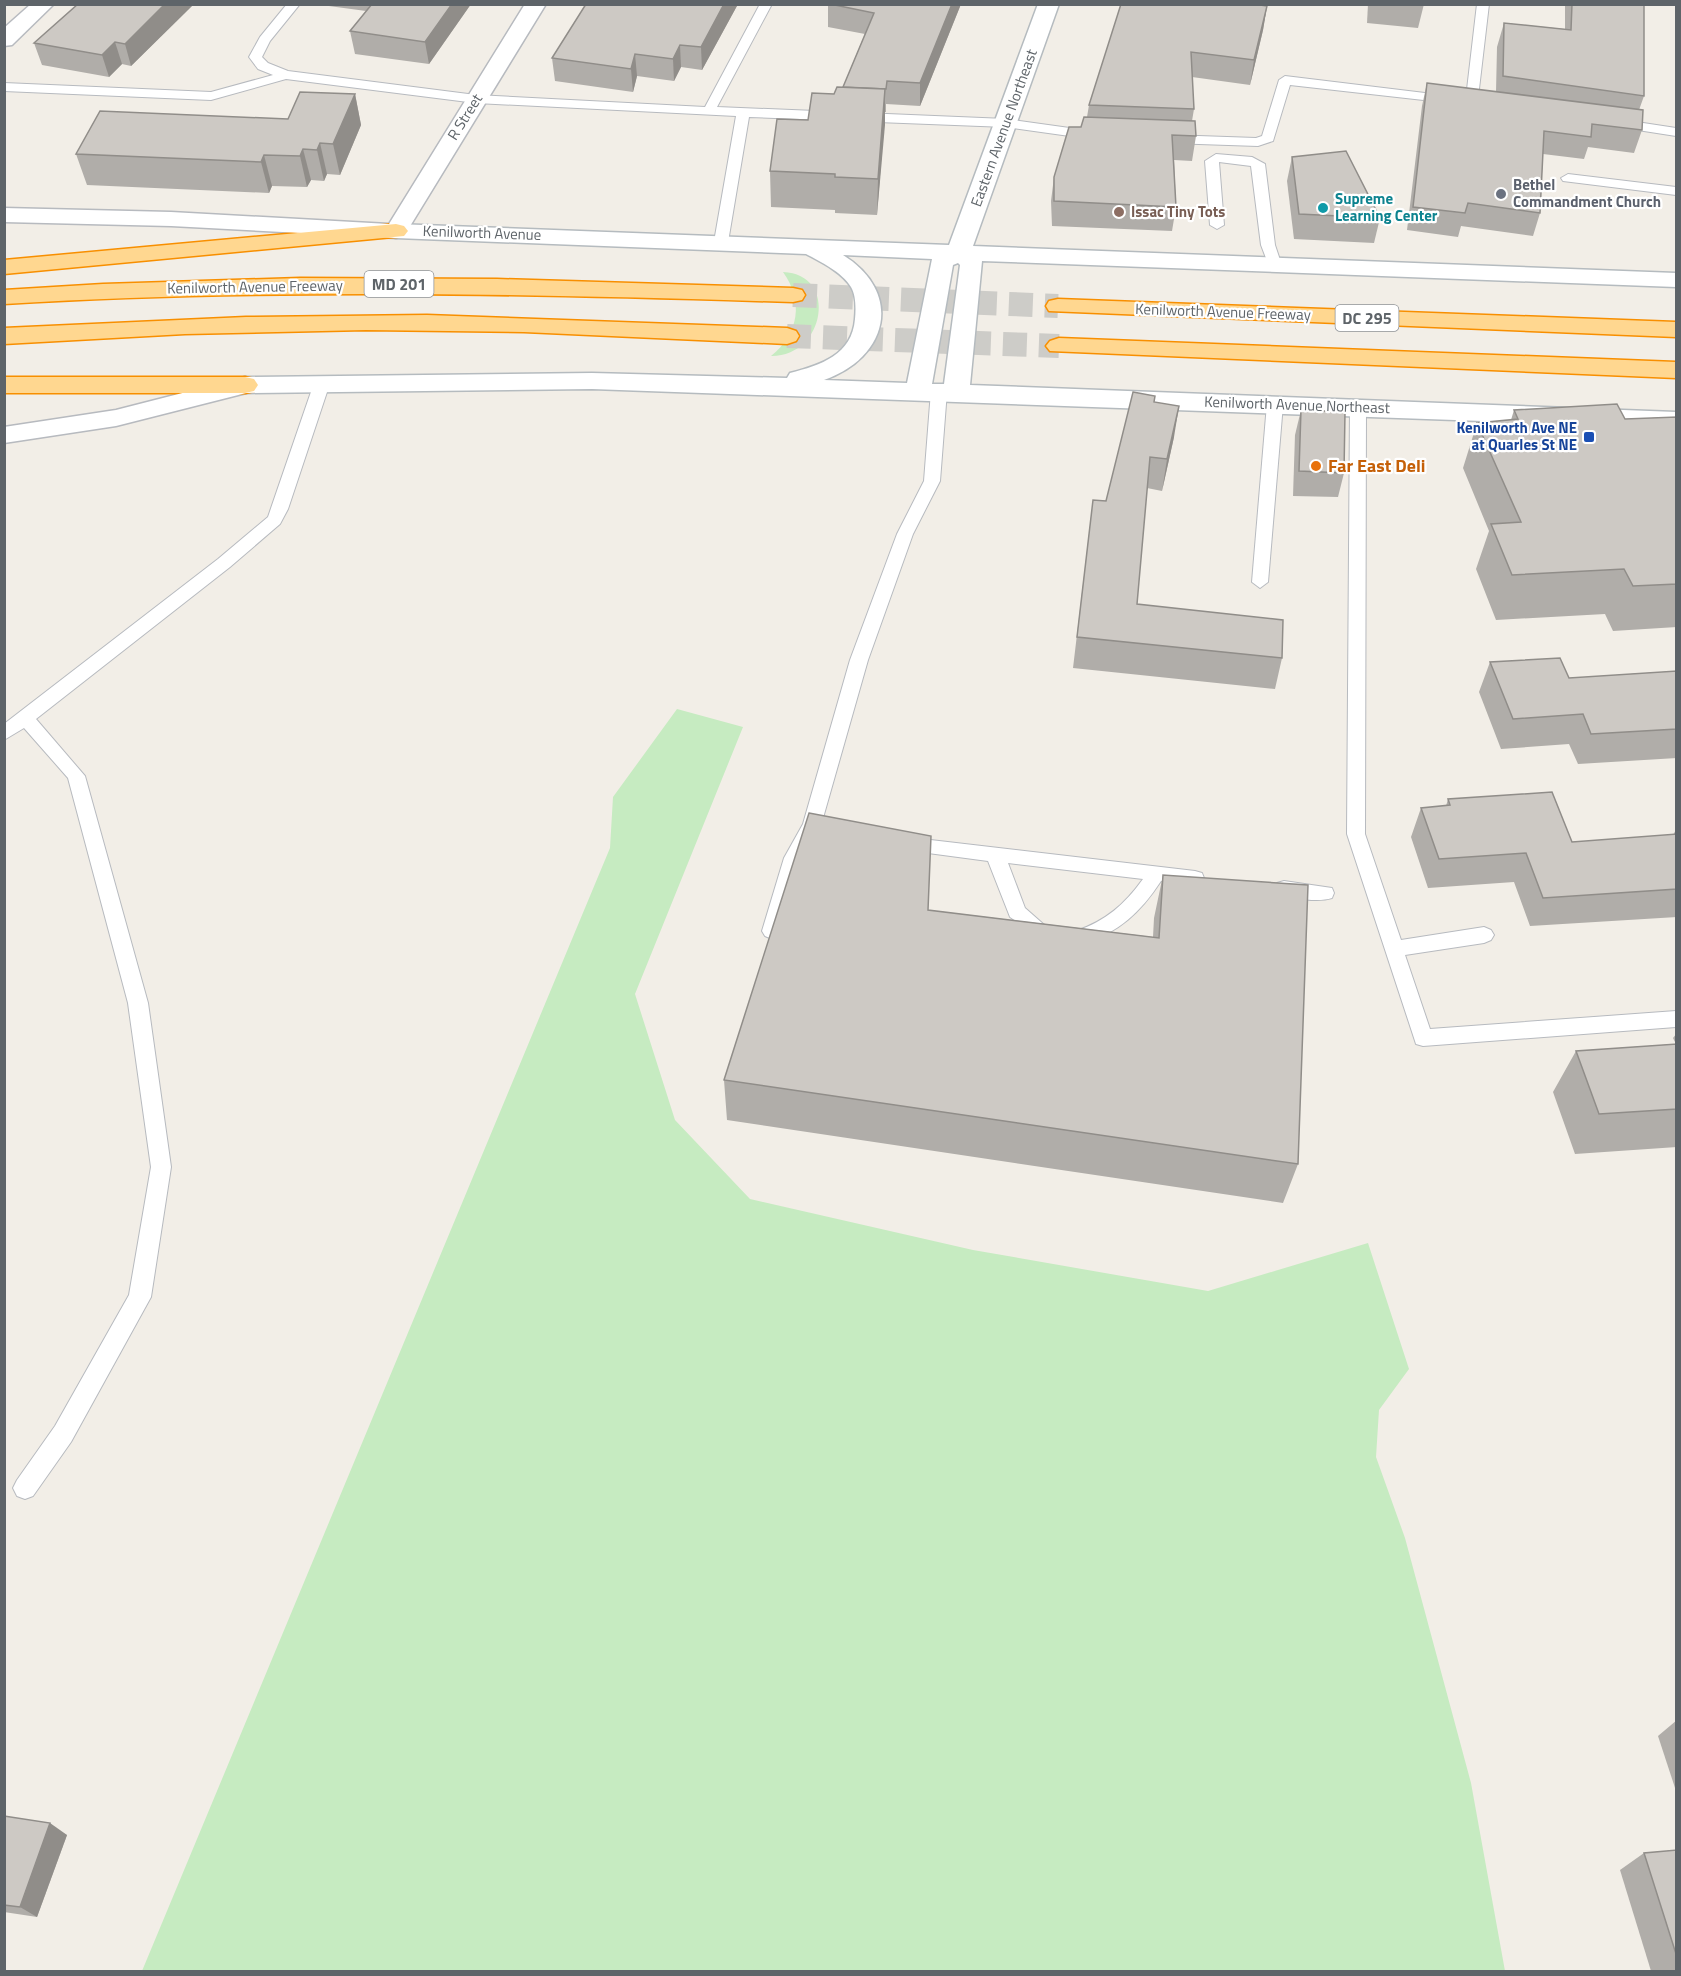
<svg xmlns="http://www.w3.org/2000/svg" width="1681" height="1976" viewBox="0 0 1681 1976" font-family="'Titillium Web',sans-serif">
<style>
.green{fill:#c6ebc1}
.lines{fill:none;stroke-linecap:round;stroke-linejoin:round}
.highway-tunnel{stroke:#cdccc8;stroke-width:24;stroke-dasharray:24 12;stroke-linecap:butt}
.lane-casing{stroke:#b7babf;stroke-width:2}
.street-casing{stroke:#b7babf;stroke-width:3}
.secondary-casing{stroke:#b5bbbf;stroke-width:3}
.highway-casing{stroke:#f88f00;stroke-width:3}
.lane{fill:#fff;fill-rule:evenodd}
.street{fill:#fff;fill-rule:evenodd}
.secondary{fill:#fff;fill-rule:evenodd}
.highway{fill:#ffd790;fill-rule:evenodd}
.wall{fill:#b0ada9}
.shaded-wall{fill:#908d89}
.building{fill:#cdc9c4;stroke:#908d89;stroke-width:1.5}
.worship-dot{fill:#6b7280;stroke:#fff;stroke-width:2}
.culture-dot{fill:#0f9aa8;stroke:#fff;stroke-width:2}
.education-dot{fill:#8d6e63;stroke:#fff;stroke-width:2}
.transit-dot{fill:#1a4fb4;stroke:#fff;stroke-width:2}
.food-dot{fill:#e8710a;stroke:#fff;stroke-width:2}
.labels{text-anchor:middle;stroke-width:4.5;stroke-linejoin:round;paint-order:stroke}
.far-street-label{font-size:15px;fill:#5e6469;stroke:#fff}
.far-worship-label{font-size:15px;font-weight:bold;fill:#5b616d;stroke:#fff;text-anchor:start}
.far-culture-label{font-size:15px;font-weight:bold;fill:#0d838f;stroke:#fff;text-anchor:start}
.far-education-label{font-size:15px;font-weight:bold;fill:#785e54;stroke:#fff;text-anchor:start}
.far-transit-label{font-size:15px;font-weight:bold;fill:#164399;stroke:#fff;text-anchor:end}
.shield{fill:#fff;stroke:#8e9296;stroke-width:1.5}
.shield-label{font-size:16px;font-weight:bold;fill:#5e6469}
.food-label{font-size:18px;font-weight:bold;fill:#c56008;stroke:#fff;text-anchor:start}
</style>
<rect width="100%" height="100%" fill="#f2eee7"/>
<g class="green">
<path d="M783 272C839 274 825 357 771 356 799 334 804 301 783 272Z"/>
<path d="M677 709 743 727 635 994 675 1120 750 1199 973 1250 1208 1291 1368 1243 1409 1369 1379 1410 1376 1457 1405 1538 1471 1783 1505 1971H142L610 848 613 797Z"/>
</g>
<g class="lines">
<g class="highway-tunnel">
<path d="M793 295 1058 306"/>
<path d="M787 336 1059 346"/>
</g>
<g class="lane-casing">
<g id="lane">
<path d="M287 4H300L270 41 262 57 268 63 288 71 476 95 705 107 760 4H772L717 107 1006 119 1091 131 1098 135 1091 139 1006 127 749 117 728 242 721 246 714 242 736 116 476 103 286 79 211 100 4 91V83L211 92 273 75 258 69 249 57 260 37Z"/>
<path d="M1477 4H1489L1477 106 1290 85 1273 141 1258 146 1169 143 1162 139 1169 135 1256 138 1262 136 1279 80 1285 76 1466 98Z"/>
<path d="M1617 119 1676 128V136L1612 126 1610 123Z"/>
<path d="M1216 154 1252 157 1265 164 1275 245 1281 263 1279 266H1269L1261 245 1251 166 1219 162 1224 225 1217 229 1210 225 1205 161Z"/>
<path d="M1568 174 1676 187V195L1563 181 1561 178Z"/>
<path d="M321 381 329 386 288 509 280 524 230 567 36 719 85 776 148 1003 171 1167 151 1297 71 1442 33 1496 25 1499 17 1496 13 1488 17 1480 55 1426 129 1295 151 1167 128 1003 68 778 24 728 4 740V724L218 559 268 517 313 386Z"/>
<path d="M939 386 947 391 940 481 913 534 868 660 821 825 802 859 782 931 779 936 772 939 765 936 762 931 784 858 803 824 850 660 897 534 924 481 931 391Z"/>
<path d="M1275 399 1283 404 1268 582 1260 588 1252 582 1267 404Z"/>
<path d="M1358 402 1366 407 1365 834 1401 940 1484 927 1491 930 1494 935 1491 940 1484 943 1405 955 1430 1029 1676 1011V1027L1423 1046 1416 1044 1347 834 1350 407Z"/>
<path d="M905 837 1195 871 1202 873 1204 878 1202 883 1195 885 1161 881C1140 913 1119 932 1083 944L1076 941 1073 936 1076 931C1106 921 1125 904 1143 879L1008 863 1025 908 1050 930 1047 935 1040 938 1010 917 988 861 898 849 896 844 898 839Z"/>
<path d="M1284 881 1332 888 1334 893 1332 898C1317 903 1292 898 1277 893L1275 888 1277 883Z"/>
</g>
</g>
<g class="street-casing">
<g id="street">
<path d="M31 4H54L12 45 4 46V28Z"/>
<path d="M525 4H546L404 236 396 238 171 226 4 222V208L171 212 389 224Z"/>
<path d="M245 377 254 379 258 385 254 391 116 426 4 443V427L116 410Z"/>
</g>
</g>
<g class="secondary-casing">
<path id="secondary" d="M1038 4H1059L973 246 1676 273V287L982 261 970 385 1676 412V428L592 389 245 393 236 391 232 385 236 379 245 377 592 373 787 378 790 373C821 365 852 355 855 319 856 309 856 295 851 287 842 272 821 262 806 254L396 238 388 236 384 231 388 226 396 224 949 245ZM843 255 932 259 907 383 824 380C888 358 904 293 843 255ZM958 263 960 265 944 384H932L953 265Z"/>
</g>
<g class="highway-casing">
<g id="highway">
<path d="M396 224 404 226 408 231 404 236 4 274V260Z"/>
<path d="M300 278 497 279 793 288 802 290 805 295 802 300 793 302C530 294 268 288 4 304V290L103 284Z"/>
<path d="M1058 299 1676 322V337L1049 311 1046 306 1049 301Z"/>
<path d="M427 315 787 328 796 331 799 336 796 341 787 344 524 332 366 330 185 334 4 344V328L246 317Z"/>
<path d="M1059 338 1676 362V378L1050 351 1046 346 1050 341Z"/>
<path d="M4 377H245L254 379 258 385 254 391 245 393H4Z"/>
</g>
</g>
<use href="#lane" class="lane"/>
<use href="#street" class="street"/>
<use href="#secondary" class="secondary"/>
<use href="#highway" class="highway"/>
</g>
<g class="wall">
<path d="M78 4H194L131 66 122 64 109 77 42 65 34 43Z"/>
<path d="M314 4H471L429 64 355 54 350 31 366 11Z"/>
<path d="M738 4 702 70 681 67 674 81 637 76 633 92 555 81 552 58Z"/>
<path d="M828 4H961L920 106 886 104V112H885L877 215 835 213V210L771 207 770 171 808 120 834 94 843 87 865 34 828 27Z"/>
<path d="M1368 4H1424L1418 28 1367 23Z"/>
<path d="M1565 4H1644V96L1639 110 1642 130 1634 153 1588 147 1584 159 1543 154 1540 213 1533 236 1461 226 1458 237 1407 230 1422 106 1427 83 1496 92 1497 47 1504 23 1565 29Z"/>
<path d="M1267 6 1263 30 1250 85 1192 77 1194 109 1192 121 1196 136 1192 161 1174 160 1176 207 1172 231 1052 226 1051 201 1054 177 1081 127 1087 117 1089 105Z"/>
<path d="M355 94 361 125 340 175 327 174 324 181 311 180 307 187 272 186 269 193 87 185 76 154 288 119Z"/>
<path d="M1292 157 1380 218 1374 243 1294 239 1287 181Z"/>
<path d="M1154 402 1174 437 1162 491 1147 488 1137 604 1282 658 1275 689 1073 668 1093 500 1106 501Z"/>
<path d="M1301 410 1344 473 1338 497 1293 496 1295 435Z"/>
<path d="M1514 410 1625 419 1677 417V627L1613 631 1605 614 1496 620 1476 569 1489 531 1463 468 1477 423 1511 420Z"/>
<path d="M1490 662 1569 678 1677 671V758L1578 764 1569 744 1501 749 1479 692Z"/>
<path d="M1448 799 1572 842 1673 835 1677 828V917L1530 926 1514 882 1428 888 1411 837 1421 808 1446 806Z"/>
<path d="M1163 875 1298 1164 1283 1203 727 1120 724 1080 928 910 1153 937 1154 918Z"/>
<path d="M1677 1033V1147L1575 1154 1553 1092 1576 1051 1676 1044 1673 1038Z"/>
<path d="M1677 1720V1794L1658 1736Z"/>
<path d="M4 1816 67 1835 37 1917 4 1912Z"/>
<path d="M1677 1850V1971H1651L1620 1870 1644 1853Z"/>
</g>
<g class="shaded-wall">
<path d="M165 4H194L131 66 125 44Z"/>
<path d="M452 4H471L429 64 425 42Z"/>
<path d="M724 4H738L702 70 701 47Z"/>
<path d="M952 4H961L920 106V83Z"/>
<path d="M1267 6 1263 30 1250 85 1254 60Z"/>
<path d="M115 42 122 64 109 77 102 55Z"/>
<path d="M680 45 681 67 674 81 673 59Z"/>
<path d="M635 54 637 76 633 92 631 69Z"/>
<path d="M885 89V125L877 215 878 179Z"/>
<path d="M355 94 361 125 340 175 333 144Z"/>
<path d="M320 143 327 174 324 181 317 150Z"/>
<path d="M303 149 311 180 307 187 300 156Z"/>
<path d="M264 155 272 186 269 193 261 162Z"/>
<path d="M1179 406 1174 437 1162 491 1167 459Z"/>
<path d="M50 1823 67 1835 37 1917 20 1907Z"/>
</g>
<g class="building">
<path d="M78 4H165L125 44 115 42 102 55 34 43Z"/>
<path d="M372 4H452L425 42 350 31Z"/>
<path d="M586 4H724L701 47 680 45 673 59 635 54 631 69 552 58Z"/>
<path d="M830 4H952L920 83 887 81 886 89 843 87 874 13Z"/>
<path d="M1121 4H1253L1267 6 1254 60 1191 52 1194 109 1089 105Z"/>
<path d="M1572 4H1644V96L1503 76 1504 23 1571 30Z"/>
<path d="M1427 83 1643 110 1642 130 1592 124 1591 137 1544 131 1540 213 1468 203 1465 213 1413 207Z"/>
<path d="M837 87 885 89 878 179 835 177V174L770 171 777 119 808 120 812 93 834 94Z"/>
<path d="M300 92 355 94 333 144 320 143 317 150 303 149 300 156 264 155 261 162 76 154 100 111 288 119Z"/>
<path d="M1084 117 1195 121 1196 136 1172 135 1176 207 1054 201V177L1069 127H1081Z"/>
<path d="M1346 151 1380 218 1299 214 1292 157Z"/>
<path d="M1133 392 1155 396 1154 402 1179 406 1167 459 1150 457 1137 604 1283 620 1282 658 1077 637 1093 500 1106 501Z"/>
<path d="M1617 404 1625 419 1677 417V584L1633 586 1624 569 1512 575 1491 524 1521 522 1477 423 1518 419 1514 410Z"/>
<path d="M1301 410 1345 412 1344 473 1299 471Z"/>
<path d="M1560 658 1569 678 1677 671V729L1591 734 1583 714 1513 719 1490 662Z"/>
<path d="M1552 792 1572 842 1677 834V889L1543 898 1526 853 1439 859 1421 808 1450 805 1448 799Z"/>
<path d="M809 813 931 836 928 910 1159 938 1163 875 1308 885 1298 1164 724 1080Z"/>
<path d="M1677 1044V1109L1599 1114 1576 1051Z"/>
<path d="M4 1816 50 1823 20 1907 4 1905Z"/>
<path d="M1677 1850V1957L1644 1853Z"/>
</g>
<circle class="worship-dot" cx="1501" cy="194" r="6"/>
<circle class="culture-dot" cx="1323" cy="208" r="6"/>
<circle class="education-dot" cx="1119" cy="212" r="6"/>
<rect class="transit-dot" x="1583" y="431" width="12" height="12" rx="3"/>
<circle class="food-dot" cx="1316" cy="466" r="6"/>
<g class="labels">
<g class="far-street-label">
<text transform="translate(465 117) rotate(-58)" y="5">R Street</text>
<text transform="translate(1004 128) rotate(-70)" y="5">Eastern Avenue Northeast</text>
<text transform="translate(482 233) rotate(2)" y="5">Kenilworth Avenue</text>
<text transform="translate(255 287) rotate(-1)" y="5">Kenilworth Avenue Freeway</text>
<text transform="translate(1223 312) rotate(2)" y="5">Kenilworth Avenue Freeway</text>
<text transform="translate(1297 405) rotate(2)" y="5">Kenilworth Avenue Northeast</text>
</g>
<g class="far-worship-label">
<text x="1513" y="190">Bethel<tspan x="1513" dy="17">Commandment Church</tspan></text>
</g>
<g class="far-culture-label">
<text x="1335" y="204">Supreme<tspan x="1335" dy="17">Learning Center</tspan></text>
</g>
<g class="far-education-label">
<text x="1131" y="217">Issac Tiny Tots</text>
</g>
<g class="far-transit-label">
<text x="1577" y="433">Kenilworth Ave NE<tspan x="1577" dy="17">at Quarles St NE</tspan></text>
</g>
<g class="shield">
<rect x="364.5" y="271" width="69" height="26" rx="4.5"/>
<rect x="1335.5" y="305" width="63" height="26" rx="4.5"/>
</g>
<g class="shield-label">
<text x="399" y="290">MD 201</text>
<text x="1367" y="324">DC 295</text>
</g>
<g class="food-label">
<text x="1328" y="472">Far East Deli</text>
</g>
</g>
<rect width="1681" height="1976" fill="none" stroke="#5e6469" stroke-width="12"/>
</svg>
